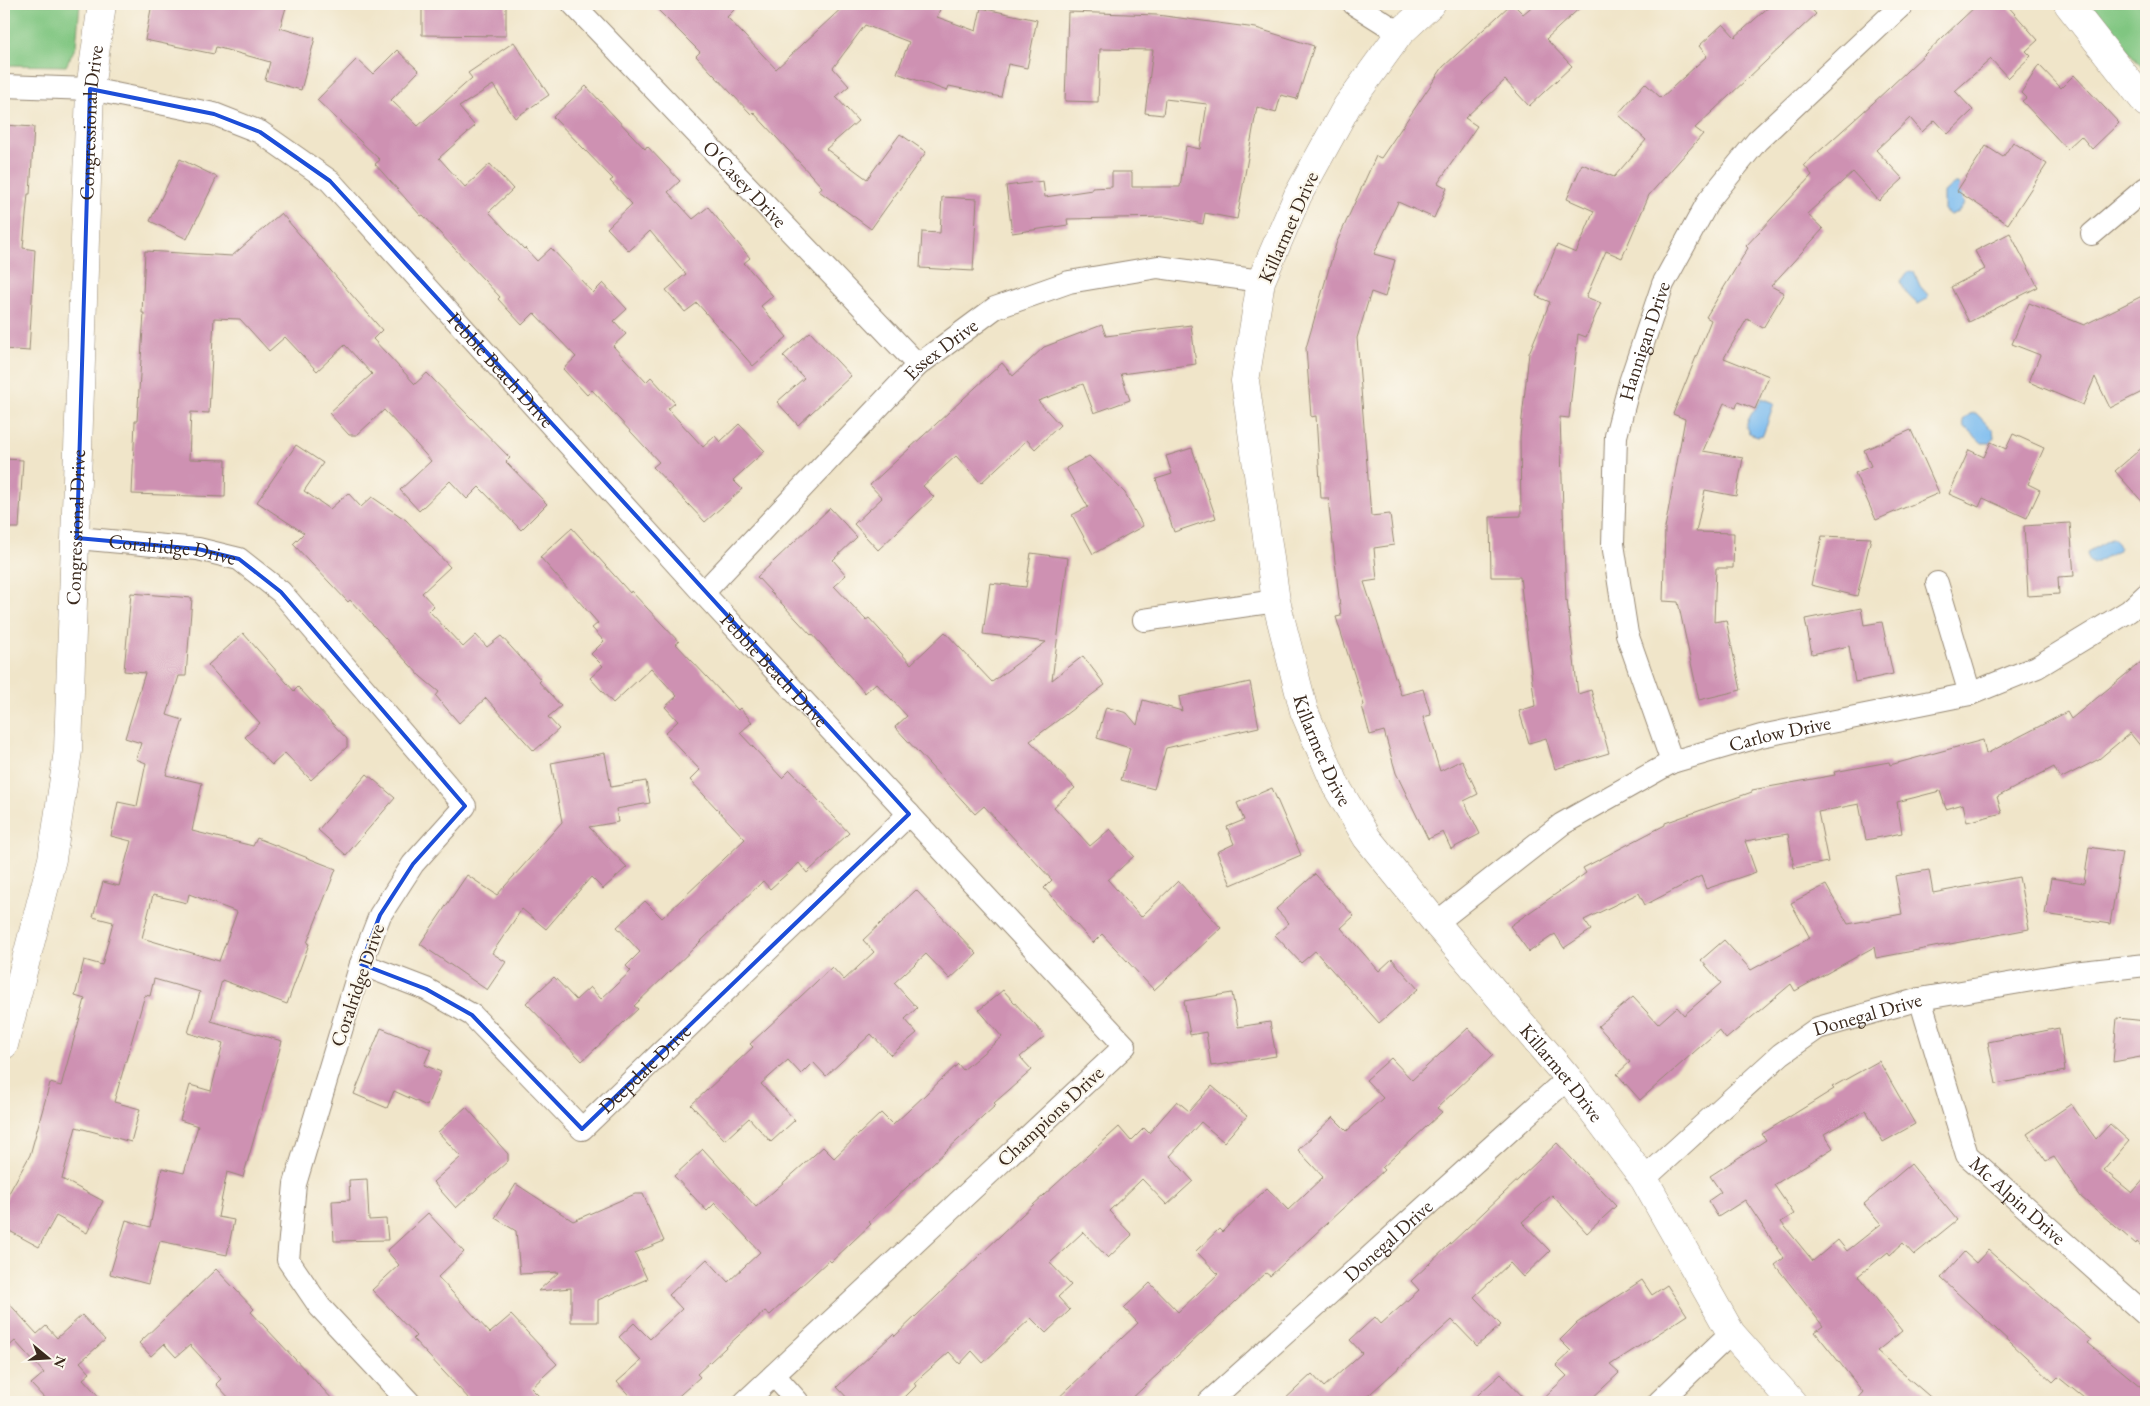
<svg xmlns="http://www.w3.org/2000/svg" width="2150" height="1406" viewBox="0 0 2150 1406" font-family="'EB Garamond',serif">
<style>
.green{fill:#80c681;stroke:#5e7850}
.water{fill:#7abbef;stroke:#5a7286}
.building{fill:#ce91b2;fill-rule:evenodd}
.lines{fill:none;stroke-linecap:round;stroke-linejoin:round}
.street-casing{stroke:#968874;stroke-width:24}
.secondary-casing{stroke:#968874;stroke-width:29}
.street{stroke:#fff;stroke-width:22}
.secondary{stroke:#fff;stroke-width:28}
.marked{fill:none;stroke:#1d4ed8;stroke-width:4;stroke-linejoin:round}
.labels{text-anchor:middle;stroke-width:4.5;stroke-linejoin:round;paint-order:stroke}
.street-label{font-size:20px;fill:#3b2a1e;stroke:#fbf7ec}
</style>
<rect width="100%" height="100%" fill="#fbf7ec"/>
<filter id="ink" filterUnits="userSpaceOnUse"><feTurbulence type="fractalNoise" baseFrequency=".02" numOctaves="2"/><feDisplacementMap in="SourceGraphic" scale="10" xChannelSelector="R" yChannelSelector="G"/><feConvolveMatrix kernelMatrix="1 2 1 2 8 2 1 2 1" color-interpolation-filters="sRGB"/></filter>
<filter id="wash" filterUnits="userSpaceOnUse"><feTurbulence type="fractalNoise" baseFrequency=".0096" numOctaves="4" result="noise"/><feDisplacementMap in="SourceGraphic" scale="20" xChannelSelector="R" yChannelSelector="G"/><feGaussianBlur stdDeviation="1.12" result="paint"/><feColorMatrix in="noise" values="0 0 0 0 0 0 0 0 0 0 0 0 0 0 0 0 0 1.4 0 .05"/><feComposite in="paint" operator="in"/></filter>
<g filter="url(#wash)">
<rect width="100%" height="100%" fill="#f0e5c9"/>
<g class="green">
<path d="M4 4H80L76 46 66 66 4 65Z"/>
<path d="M2091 4H2146V72L2112 32Z"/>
</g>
<g class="water">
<path d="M1953 184H1958L1962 188 1961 195 1964 204 1958 212 1950 215 1944 210V192Z"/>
<path d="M1908 272H1914L1920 286 1928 295 1927 299 1918 304C1909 297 1904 292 1901 281Z"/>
<path d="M1762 398 1774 403 1763 435 1758 436 1749 433 1746 427C1750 412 1756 410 1762 398Z"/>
<path d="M1976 413 1993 431 1994 438 1991 443H1982L1964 426 1963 420 1970 414Z"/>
<path d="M2111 539H2115L2119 547 2117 551 2093 564 2088 560 2087 552Z"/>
</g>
<g id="blocks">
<g class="building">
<path d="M152 4H287L280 28 315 38 301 90 265 80 270 62 216 47 214 54 145 40Z"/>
<path d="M422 4H506V36L422 35Z"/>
<path d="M652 4H740L727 17 776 69 846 4H942L937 17 976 31 981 8 1037 20 1027 68 1008 64 1001 97 949 86 947 91 897 73 909 42 865 25 833 68 849 86 836 97 858 121 826 149 867 179 900 134 926 152 871 229 819 191 822 187 753 112 751 114 696 56 700 52Z"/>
<path d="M1511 4H1513L1523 14 1535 4H1584L1546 39 1572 66 1529 106 1505 80 1465 118 1477 126 1438 183 1447 188 1434 218 1398 202 1374 254 1395 260 1385 297 1371 292 1357 338 1371 516 1390 514 1394 545 1374 548 1377 580 1364 582 1401 695 1423 689 1431 715 1423 717 1440 771 1462 760 1478 794 1464 801 1480 834 1451 849 1443 832 1428 839 1396 773 1384 731 1370 735 1362 706 1364 705 1336 617 1341 616 1328 498H1321L1316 416 1311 417 1306 348 1336 244 1376 156 1381 158 1443 67Z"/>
<path d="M1772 4H1807L1816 14 1695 128 1703 134 1649 195 1622 258 1606 251 1586 297 1601 303 1586 337 1578 334 1569 418 1560 417 1566 601 1567 600 1578 694 1591 690 1609 753 1555 769 1546 738 1529 743 1519 711 1535 706 1520 577H1491L1490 517 1521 516 1520 437 1529 353 1550 302 1536 296 1557 245 1576 253 1594 211 1567 199 1582 164 1614 177 1646 140 1618 114 1645 83 1661 98 1707 56 1699 46 1723 24 1735 37Z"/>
<path d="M1978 4H2006L2038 40 2026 51 2031 56 2008 78 1991 59 1955 91 1973 110 1948 134 1935 120 1922 132 1910 118 1876 150 1903 179 1879 201 1853 172 1807 214 1823 229 1771 286 1784 293 1763 328 1747 319 1724 358 1769 376 1755 409 1738 402 1736 408 1724 403 1703 451 1743 458 1736 496 1705 490 1696 532 1734 533 1733 568H1716L1714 622 1726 620 1741 690 1699 700 1678 602 1663 601 1665 528 1685 419 1673 414 1711 320 1706 317 1748 248 1746 246 1812 175 1804 165 1872 104Z"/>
<path d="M1068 12 1157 15 1256 28 1314 46 1297 99 1281 95 1276 113 1257 107 1237 219 1205 213 1203 224 1166 217 1067 219 1068 225 1012 233 1006 186 1043 181 1045 197 1092 190V188L1112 187V172H1132V187H1180L1186 146 1200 149 1207 104 1165 99 1163 115 1145 113 1153 50 1100 49 1098 102 1065 101Z"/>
<path d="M514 42 549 95 515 118 493 85 459 107 475 126 439 158 465 187 490 164 513 189 489 212 524 249 525 248 537 261 551 248 593 293 603 283 627 309 614 321 626 334 613 346 646 382 651 377 675 403 668 409 703 447 715 436 720 442 739 424 765 451 733 480 742 489 705 522 653 467 659 462 592 390 587 395 563 369 576 357 534 313 522 325 498 299 500 297 423 215 421 216 375 164 380 160 317 100 357 59 373 74 397 50 419 71 391 100 418 126 472 78 468 73Z"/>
<path d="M2039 65 2061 88 2074 75 2119 123 2092 149 2081 136 2067 149 2022 101 2026 98 2021 93Z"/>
<path d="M586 86 645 149 647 146 680 181 668 192 693 219 708 207 750 258 744 263 773 296 761 306 787 337 753 366 697 303 685 312 666 290 686 274 650 231 629 251 607 228 632 204 610 181 613 179 553 117Z"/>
<path d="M4 125 34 127 30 194H28L23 248 35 250 29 351 4 349Z"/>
<path d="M2013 142 2047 164 2008 224 1957 191 1986 146 2003 157Z"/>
<path d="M180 159 217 177 187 239 150 221Z"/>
<path d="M942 197 977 199 973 271 920 268 922 232 940 233Z"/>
<path d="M281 213 382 330 373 339 415 384 427 373 510 458 506 462 547 504 521 530 479 487 467 499 450 481 419 511 400 490 431 461 417 445 384 410 357 435H349L329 413 372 374 345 345 317 371 285 337 269 351 240 319 214 318 209 413 191 412 189 459 226 460 225 497 132 494 135 421H137L144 313H142L145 251 232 256Z"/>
<path d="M2010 233 2038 287 1969 322 1951 287 1985 269 1975 251Z"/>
<path d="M2146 294V390L2110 408 2095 377 2083 405 2029 382 2040 355 2012 344 2029 303 2084 325Z"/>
<path d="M1102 325 1106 336 1191 325 1196 364 1121 374 1130 400 1094 413 1083 384 1038 401 1060 425 1035 449 1027 440 981 483 956 456 923 486 934 497 878 550 854 524 882 498 870 485 1002 363 1013 376 1044 347Z"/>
<path d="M810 332 851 376 798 425 777 402 804 378 783 356Z"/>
<path d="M1911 430 1939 493 1876 520 1855 473 1871 466 1864 450Z"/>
<path d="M2013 434 2044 448 2028 484 2040 490 2027 518 1983 498 1979 507 1949 494 1969 450 1984 457 1991 442 2006 449Z"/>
<path d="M2146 444V506L2115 471Z"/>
<path d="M296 445 323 463 304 491 330 509 348 493 361 507 372 497 406 520 450 567 422 593 434 606 429 611 463 647 476 635 487 647 501 636 541 680 539 682 561 706 548 717 559 729 534 751 486 698 459 723 436 696 439 692 421 677 350 600 348 602 293 544 304 533 257 502Z"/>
<path d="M1192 448 1216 518 1174 532 1156 479 1172 474 1166 456Z"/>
<path d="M1089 456 1125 493 1143 526 1093 554 1072 515 1088 507 1066 468Z"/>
<path d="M4 459 23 460 19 528H4Z"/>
<path d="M830 508 857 537 833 560 846 575 834 586 866 620 869 618 911 664 945 632 992 682 1046 642 983 634 990 583 1026 587 1031 553 1068 558 1052 680 1083 656 1105 685 1030 741 1075 788 1054 807 1090 846 1110 829 1134 856 1108 880 1141 917 1178 881 1221 928 1154 990 1102 934 1093 943 1044 888 1052 880 984 806 975 814 895 727 907 716 876 683 865 693 812 634 811 635 757 577Z"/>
<path d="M2070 523 2074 576 2058 577 2059 594 2028 596 2024 526Z"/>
<path d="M572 528 630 593 631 591 679 642 676 644 738 710 740 708 752 722 740 733 782 778 790 770 849 833 807 873 799 863 770 889 763 881 634 1006 638 1009 582 1061 526 1003 554 977 576 1000 590 987 601 999 631 971 626 966 640 952 617 927 645 901 662 918 745 839 690 780 700 770 665 733 678 721 665 707 677 696 651 668 613 703 590 678 603 666 591 654 604 641 592 628 598 623 540 557Z"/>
<path d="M1822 536 1871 538 1857 596 1811 585Z"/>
<path d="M131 593 192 598 186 676H179L167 715 183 720 166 775 202 783 192 831 253 846 257 838 336 869 307 943 309 944 287 1004 222 980 211 1021 282 1041 243 1177 227 1172 218 1217 234 1220 227 1255 160 1241 148 1284 110 1274 126 1220 150 1227 162 1168 184 1173 198 1126 180 1120 190 1085 211 1091 223 1043 188 1033 200 992 154 979 150 996 145 995 114 1102 140 1109 131 1142 76 1127 62 1179 103 1201 87 1233 56 1216 39 1247 4 1228V1202L30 1155 50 1083 61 1086 85 999 75 996 84 960 102 965 113 922 93 917 103 882 119 886 131 841 111 836 118 802 137 806 146 763 136 759 141 743 125 738 145 673 124 671ZM189 894 237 912 219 961 142 938 153 895 187 903Z"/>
<path d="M1861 608 1864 625 1882 622 1893 674 1855 682 1849 646 1812 654 1805 619Z"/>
<path d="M243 633 294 691 298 687 347 739V747L311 780 285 753 272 765 245 737 260 723 208 665Z"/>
<path d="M2146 658V753L2130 733 2099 759 2060 779 2054 767 1997 797 2002 813 1967 822 1963 804 1946 809 1940 791 1897 802 1902 833 1866 840 1859 804 1818 812 1828 862 1794 868 1788 834 1745 841 1756 872 1706 889 1701 876 1645 905 1639 893 1584 920 1591 930 1564 948 1555 934 1529 952 1510 926 1586 873 1583 868 1665 825V823L1752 792V790L1835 775 1834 772 1889 762 1890 765 1983 740 1986 754 2067 712 2071 719Z"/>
<path d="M1250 682 1259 727 1166 748 1154 789 1121 780 1130 748 1097 738 1106 707 1127 713 1137 725 1143 700 1182 711 1179 697Z"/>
<path d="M605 753 611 787 646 781 650 803 616 809 618 822 589 827 627 867 603 889 591 877 546 929 522 909 492 953 506 962 487 990 420 944 467 875 497 895 562 822 551 763Z"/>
<path d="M367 774 395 798 346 855 318 830Z"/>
<path d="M1272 788 1301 855 1231 885 1217 852 1234 844 1227 827 1244 820 1237 803Z"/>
<path d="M2089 847 2122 852 2110 924 2045 914 2051 878 2084 883Z"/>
<path d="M1929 870 1933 893 2019 877 2029 929 1876 958 1874 947 1795 991 1791 984 1726 1039 1719 1030 1640 1100 1617 1074 1630 1062 1598 1026 1633 997 1658 1024 1677 1007 1684 1015 1721 983 1701 960 1724 940 1751 970 1810 938 1791 903 1826 885 1848 924 1902 914 1895 876Z"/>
<path d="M1315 874 1354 916 1341 928 1379 971 1392 959 1418 989 1379 1023 1315 951 1301 963 1275 935 1289 923 1276 909Z"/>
<path d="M916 890 977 954 950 979 926 954 894 983 917 1008 905 1019 917 1033 891 1055 871 1034 826 1076 813 1062 801 1074 788 1060 761 1084 795 1120 771 1142 749 1118 725 1140 691 1105 753 1047 750 1044 832 967 844 980 874 952 863 940Z"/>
<path d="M1003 990 1045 1036 1020 1057 1032 1070 994 1103 996 1105 869 1222 871 1224 831 1262 829 1260 770 1315 765 1311 697 1374 700 1377 672 1402H635L617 1382 641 1361 619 1337 634 1323 650 1339 682 1309 669 1295 707 1259 728 1282 760 1252 715 1203 707 1211 674 1176 703 1149 756 1207 823 1147 834 1158 881 1113 893 1125 958 1064 963 1070 1002 1037 979 1010Z"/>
<path d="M1232 993 1238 1027 1270 1022 1276 1056 1211 1066 1206 1032 1190 1035 1184 1001Z"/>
<path d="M2117 1018 2146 1021V1056L2113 1062Z"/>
<path d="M381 1028 431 1049 424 1065 441 1072 427 1106 394 1091 387 1108 354 1094Z"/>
<path d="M1468 1028 1493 1055 1437 1108 1442 1112 1382 1168 1384 1170 1270 1276 1266 1273 1128 1402H1054L1138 1323 1124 1308 1150 1283 1178 1312 1218 1274 1196 1251 1219 1229 1222 1232 1267 1188 1288 1210 1323 1177 1298 1150 1333 1117 1347 1131 1383 1098 1366 1080 1391 1058 1412 1080Z"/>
<path d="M2059 1028 2065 1071 1996 1084 1988 1042Z"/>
<path d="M1879 1061 1915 1124 1883 1142 1866 1110 1824 1134 1833 1148 1774 1185 1794 1214 1781 1222 1813 1261 1838 1240 1847 1251 1881 1224 1864 1204 1911 1164 1957 1220 1914 1255 1903 1243 1890 1255 1888 1252 1858 1276 1902 1331 1877 1351 1936 1402H1854L1863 1392 1815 1332 1823 1326 1775 1265 1784 1258 1745 1200 1718 1217 1708 1201 1721 1192 1710 1176 1766 1140 1762 1134 1834 1089 1832 1087Z"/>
<path d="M1212 1086 1247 1116 1224 1142 1201 1122 1170 1156 1193 1181 1167 1205 1142 1179 1109 1211 1132 1235 1108 1258 1083 1232 1050 1263 1071 1285 1058 1297 1070 1310 1046 1333 1031 1318 983 1363 972 1351 960 1364 949 1352 914 1383 916 1386 900 1402H851L837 1387 893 1334 895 1336 1022 1215 1119 1127 1131 1141 1144 1128 1149 1133 1177 1101 1189 1111Z"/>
<path d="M2071 1104 2096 1139 2110 1124 2129 1141 2104 1170 2132 1193 2146 1177V1250L2137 1242 2136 1244 2081 1197 2054 1157 2046 1161 2027 1134Z"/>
<path d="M466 1107 508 1154V1161L456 1208 433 1182 461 1157 438 1132Z"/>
<path d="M1557 1143 1616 1206 1587 1233 1552 1195 1522 1222 1550 1251 1523 1277 1510 1263 1474 1297 1501 1325 1477 1346 1452 1320 1361 1402H1282L1312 1374 1324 1387 1362 1353 1350 1340 1375 1317 1381 1324 1419 1290 1411 1281Z"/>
<path d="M367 1179 369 1220 386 1219 388 1240 334 1241 332 1201 350 1200 349 1180Z"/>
<path d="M516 1184 573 1221 635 1194H643L664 1241 635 1253 647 1279 598 1300V1322H571V1288L538 1291 559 1272 520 1274 516 1231 495 1218Z"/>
<path d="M428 1213 464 1252 438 1277 490 1333 511 1315 557 1364 531 1388 545 1402H472L413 1339 416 1336 372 1290 399 1265 387 1251Z"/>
<path d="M1988 1250 2091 1340 2088 1343 2146 1391V1402H2089L2058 1377 2053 1382 1941 1278 1964 1252 1976 1263Z"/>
<path d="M216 1269 254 1309 251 1312 335 1402H233L216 1384 221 1379 190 1345 176 1357 164 1344 151 1356 139 1343Z"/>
<path d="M1642 1280 1652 1295 1667 1285 1687 1315 1610 1365 1619 1373 1588 1402H1539L1567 1376 1556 1365 1571 1351 1560 1340 1577 1323Z"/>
<path d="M4 1298 37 1334 46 1326 57 1338 82 1315 105 1340 80 1362 90 1373 83 1379 104 1402H48L31 1384 44 1373 15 1341 4 1351Z"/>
<path d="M1501 1374 1528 1402H1470Z"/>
</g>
</g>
</g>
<g filter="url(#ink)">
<use href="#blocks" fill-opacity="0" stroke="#968874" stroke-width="1"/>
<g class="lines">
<g class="street-casing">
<g id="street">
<path id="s1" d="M573 4 918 365"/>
<path d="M1354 4 1400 33"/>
<path id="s2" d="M4 86 90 89 214 114 260 132 330 181 703 593 1125 1046 745 1402"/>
<path d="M2092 234 2146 188"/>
<path id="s3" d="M77 538 198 549 239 559 281 592 465 806 413 864 380 915 361 964 295 1184 288 1260 320 1307 409 1402"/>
<path d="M1937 583 1970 694"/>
<path id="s4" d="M703 593 918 365 995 308 1069 282 1158 267 1261 281"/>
<path d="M1144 620 1276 601"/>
<path id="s5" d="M1672 762 1627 634 1613 544 1616 436 1630 382 1663 284 1709 200 1757 141 1903 4"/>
<path id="s6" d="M1436 923 1562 824 1672 762 1761 736 1970 694 2037 667 2129 611 2146 595"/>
<path id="s7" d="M361 964 426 989 472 1015 582 1129 909 814"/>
<path id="s8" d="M1920 999 1967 1155 2146 1315"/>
<path id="s9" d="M1644 1179 1781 1054 1818 1028 1920 999 2073 973 2146 965"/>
<path d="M774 1375 798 1402"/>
<path id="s10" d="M1209 1402 1568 1078"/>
<path d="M1659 1402 1731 1333"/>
</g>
</g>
<g class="secondary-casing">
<g id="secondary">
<path id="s11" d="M1431 4 1400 33 1347 106 1298 195 1261 281 1245 381 1276 601 1304 711 1336 786 1367 838 1436 923 1568 1078 1644 1179 1731 1333 1792 1402"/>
<path d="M2068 4 2146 103"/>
<path id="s12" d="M4 1045 52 859 68 751 90 89 102 4"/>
</g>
</g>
<use href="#street" class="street"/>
<use href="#secondary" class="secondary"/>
</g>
</g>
<path class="marked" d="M90 89 214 114 260 132 330 181 909 814 582 1129 472 1015 426 989 361 964 380 915 413 864 465 806 281 592 239 559 198 549 77 538Z"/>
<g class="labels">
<g class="street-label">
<text dy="7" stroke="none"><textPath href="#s12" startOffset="930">Congressional Drive</textPath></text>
<text dy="7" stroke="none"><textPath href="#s1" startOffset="249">O'Casey Drive</textPath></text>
<text transform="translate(1288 227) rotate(-66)" y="7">Killarmet Drive</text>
<text dy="7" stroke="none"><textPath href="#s5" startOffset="434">Hannigan Drive</textPath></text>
<text dy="7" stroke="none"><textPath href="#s4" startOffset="341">Essex Drive</textPath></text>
<text dy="7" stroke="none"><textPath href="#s2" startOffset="602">Pebble Beach Drive</textPath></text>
<text dy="7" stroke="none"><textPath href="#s12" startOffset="525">Congressional Drive</textPath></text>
<text dy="7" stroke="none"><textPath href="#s3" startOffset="96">Coralridge Drive</textPath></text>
<text dy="7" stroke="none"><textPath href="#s2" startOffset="1008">Pebble Beach Drive</textPath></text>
<text dy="7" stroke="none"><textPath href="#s6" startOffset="398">Carlow Drive</textPath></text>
<text dy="7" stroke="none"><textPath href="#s11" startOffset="808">Killarmet Drive</textPath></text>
<text transform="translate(357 985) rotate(-71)" y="7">Coralridge Drive</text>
<text dy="7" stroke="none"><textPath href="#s9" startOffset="282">Donegal Drive</textPath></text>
<text dy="7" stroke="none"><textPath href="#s7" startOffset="368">Deepdale Drive</textPath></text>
<text dy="7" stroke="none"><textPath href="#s11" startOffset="1212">Killarmet Drive</textPath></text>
<text transform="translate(1050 1116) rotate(-43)" y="7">Champions Drive</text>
<text dy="7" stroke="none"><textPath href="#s8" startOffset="231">Mc Alpin Drive</textPath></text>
<text dy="7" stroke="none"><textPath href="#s10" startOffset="241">Donegal Drive</textPath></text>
</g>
</g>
<rect width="2150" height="1406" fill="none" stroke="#fbf7ec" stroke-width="20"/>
<g transform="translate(48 1358) rotate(108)" stroke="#fbf7ec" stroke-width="4" paint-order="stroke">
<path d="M0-4L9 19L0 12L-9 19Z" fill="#3b2a1e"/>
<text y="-8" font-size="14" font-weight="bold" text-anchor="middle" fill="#3b2a1e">N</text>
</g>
</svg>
